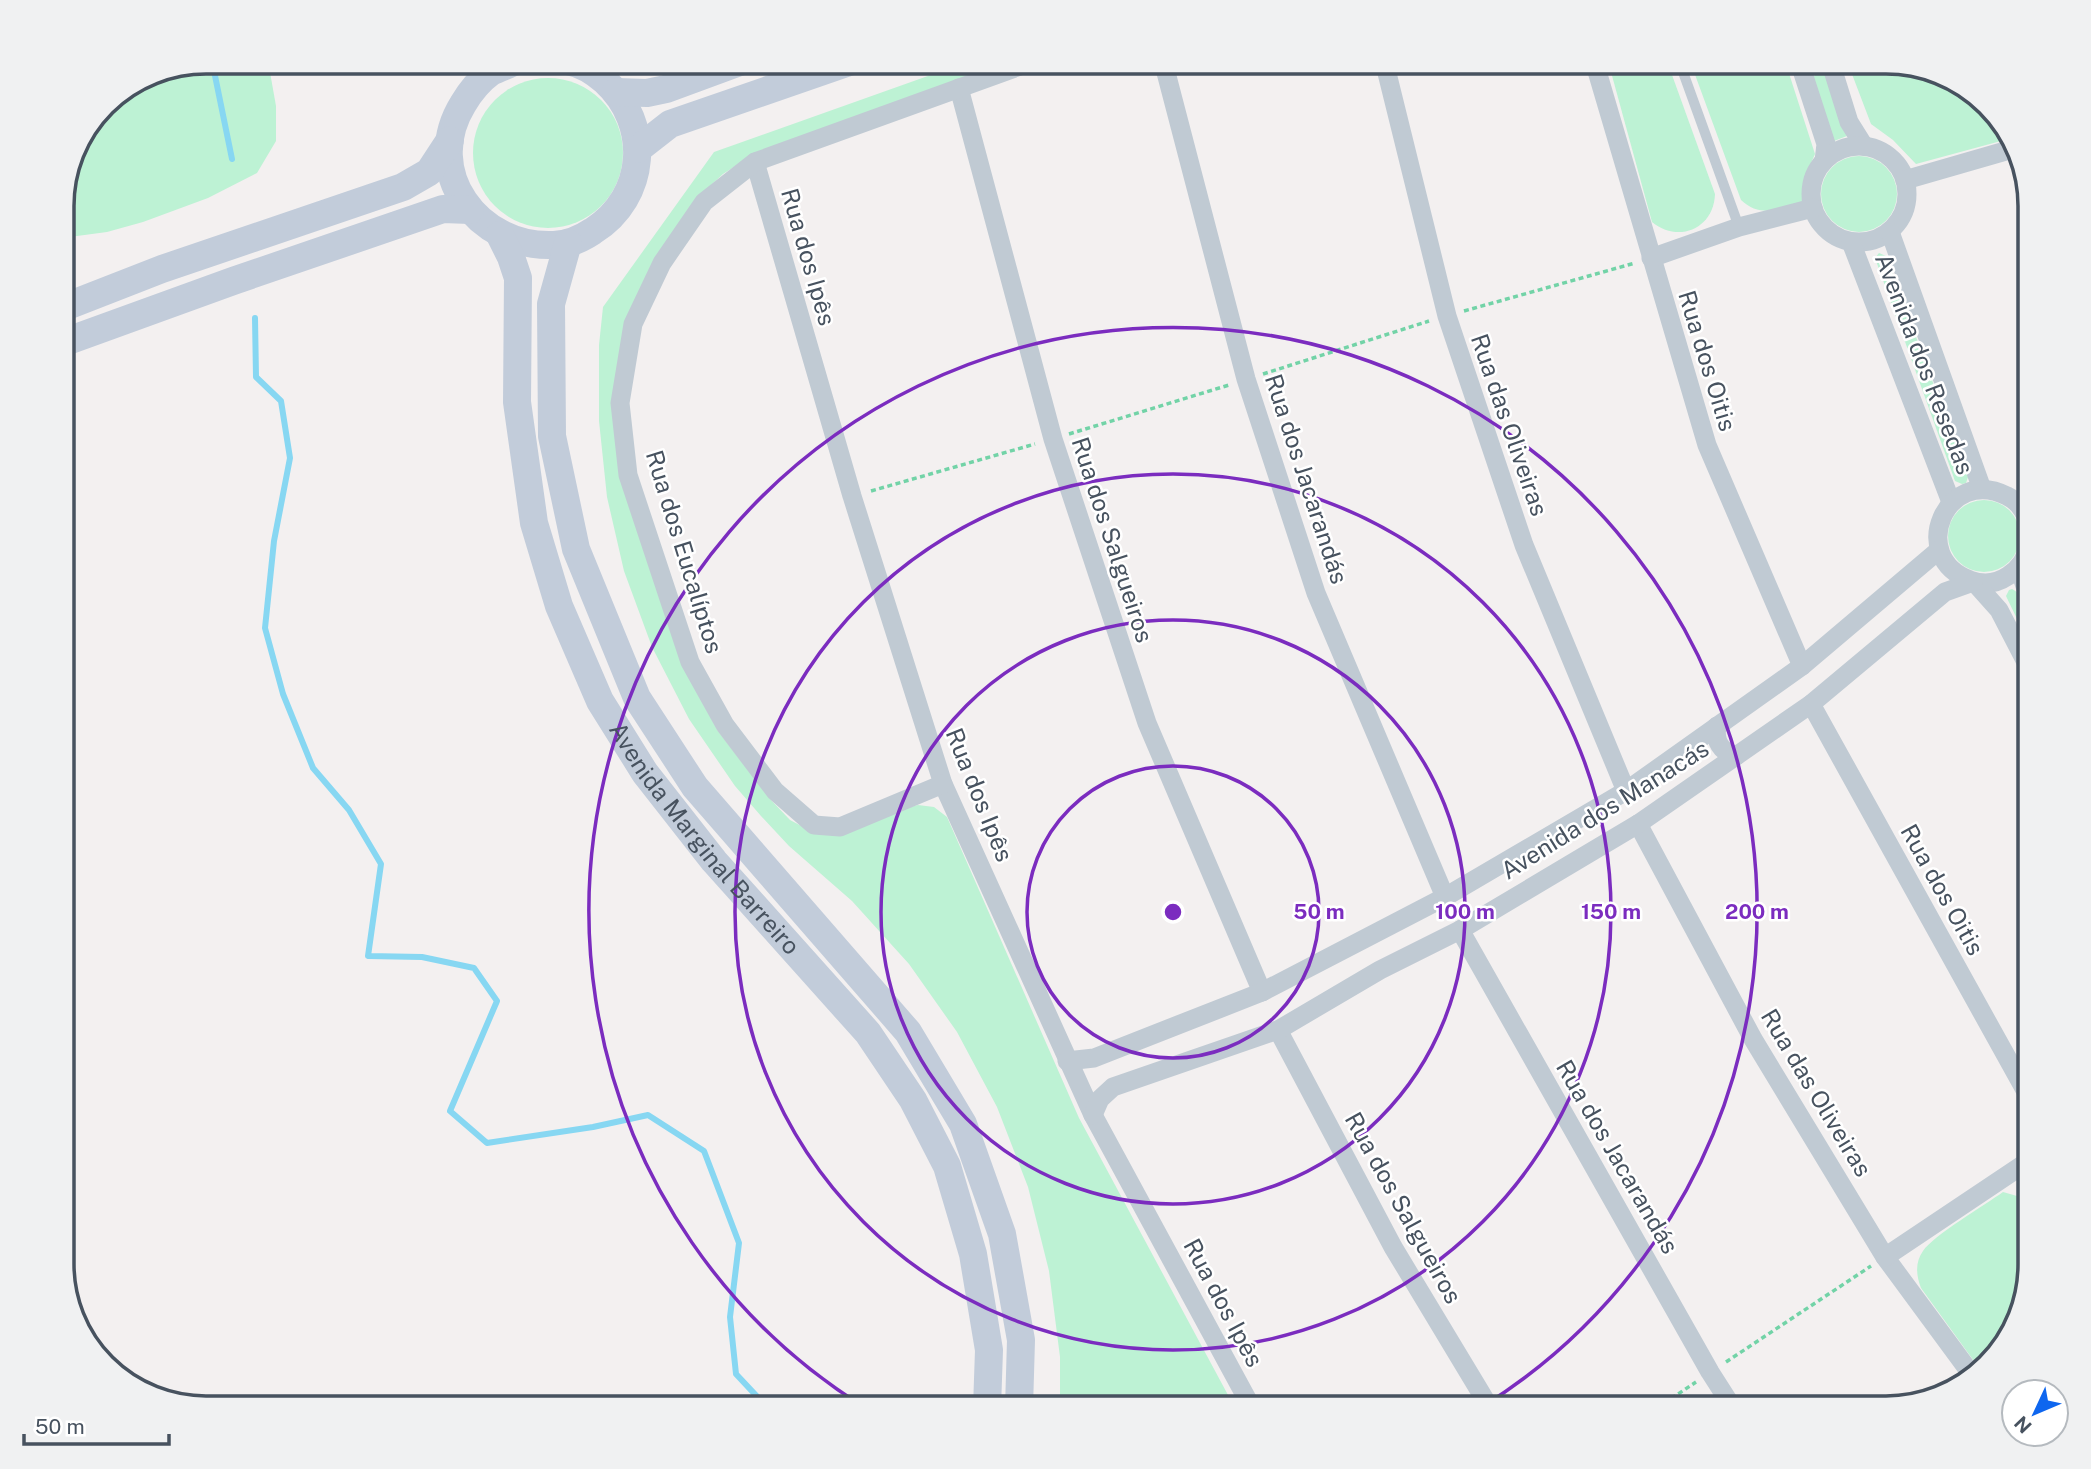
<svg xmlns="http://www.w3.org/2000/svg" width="2091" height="1469" viewBox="0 0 2091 1469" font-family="'Public Sans',sans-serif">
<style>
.green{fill:#bdf2d4}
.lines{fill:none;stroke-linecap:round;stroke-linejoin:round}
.stream{stroke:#87d7f2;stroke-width:6}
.path{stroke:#72d3a7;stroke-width:3.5;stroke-dasharray:5 3.5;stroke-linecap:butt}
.lane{stroke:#c0cad3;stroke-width:10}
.street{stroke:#c0cad3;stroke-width:19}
.secondary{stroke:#c2ccda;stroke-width:28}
.ring{fill:none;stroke:#7b2cbf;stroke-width:3.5}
.labels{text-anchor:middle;stroke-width:5;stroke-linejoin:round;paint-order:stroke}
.street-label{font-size:24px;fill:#47525f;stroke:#fff}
.rim{fill:none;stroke:#47525f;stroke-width:3.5}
.centre{fill:#7b2cbf;stroke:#fff;stroke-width:3.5}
.ring-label{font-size:21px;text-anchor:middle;font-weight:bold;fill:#7b2cbf;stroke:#fff;stroke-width:5;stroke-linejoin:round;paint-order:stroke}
</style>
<rect width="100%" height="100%" fill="#f3f0f0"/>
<g class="green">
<path d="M206 61H268L276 106V141L257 173 208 198 143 222 107 232 62 238V197L72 150 104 103 151 72Z"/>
<path d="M970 61H1015L754 154 723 174 710 186 656 260 613 405 682 665 718 731 771 800 790 820 813 832 918 805 934 807 947 817 1079 1118 1235 1408H1060V1357L1049 1271 1028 1187 997 1107 957 1032 909 964 852 901 789 846 761 816 735 786 689 719 652 647 624 571 607 497 599 421V345L603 307 714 152Z"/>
<path d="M1608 61H1667L1715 194C1714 228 1679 244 1652 222Z"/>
<path d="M1690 61H1785L1815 154 1804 179 1802 204C1779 209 1760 218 1741 200Z"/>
<path d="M1847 61H1885L1966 86 2012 138 1916 164 1893 140 1871 124Z"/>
<path d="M1818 72 1825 74 1847 136 1834 141 1812 78Z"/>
<circle cx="548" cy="153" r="75"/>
<circle cx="1859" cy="194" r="38"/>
<path d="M1879 253 1886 256 1968 477 1966 483 1962 484 1955 481 1875 258Z"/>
<circle cx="1984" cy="536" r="36"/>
<path d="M2012 589C2029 597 2030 629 2030 646L2006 596 2009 590Z"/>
<path d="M2030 1187V1264L2005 1344 1979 1368 1921 1288C1916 1275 1915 1262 1923 1251 1934 1235 1985 1205 2003 1192L2017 1196Z"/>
</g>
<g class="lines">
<g class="stream">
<path d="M212 61 232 159"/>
<path d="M255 318 256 377 281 401 290 458 274 541 265 628 283 694 313 768 349 810 381 864 368 956 422 957 474 968 497 1001 450 1111 487 1143 593 1127 648 1115 704 1151 739 1243 730 1317 736 1374 764 1404V1408"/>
</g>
<g class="path">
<path d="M1464 311 1635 263"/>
<path d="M1263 374 1429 321"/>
<path d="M1069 434 1229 385"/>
<path d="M871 491 1035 444"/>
<path d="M1726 1362 1871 1266"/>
<path d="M1657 1408 1696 1382"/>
</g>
<path class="lane" d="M1679 61 1739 227"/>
<g class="street">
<path d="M1163 61 1246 379 1316 593 1445 897"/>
<path d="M1384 61 1447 316 1524 545 1626 791"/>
<path d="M1594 61 1707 445 1802 666"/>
<path d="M1799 61 1826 144 1824 161"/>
<path d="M1830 61 1849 122 1864 146"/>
<path d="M959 88 1053 439 1147 723 1262 992"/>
<circle cx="1859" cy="194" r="48"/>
<path d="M755 162 852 496 943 784 1093 1115 1252 1408"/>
<path d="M1905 180 2016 148"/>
<path d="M1890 232 1982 489"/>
<path d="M1851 242 1951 502"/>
<path d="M1651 258 1739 227 1813 208"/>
<path d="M2030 530C2028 516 2020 502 2007 496 1946 465 1907 557 1970 580 1998 591 2024 570 2030 543"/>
<path d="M2019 568 2030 601"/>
<path d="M1974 582 1999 610 2030 670"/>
<path d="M1811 704 2030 1099"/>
<path d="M1717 726C1714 741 1721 752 1736 756"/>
<path d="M943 784 840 827 814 825 775 791 725 725 690 662 628 475 620 403 633 324 662 263 704 202 755 162 1034 61"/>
<path d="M1638 824 1753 1039 1885 1257 1972 1375"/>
<path d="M1460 930 1710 1372 1733 1408"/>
<path d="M1278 1030 1393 1247 1490 1408"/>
<path d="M1067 1061 1094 1058 1262 992 1445 897 1626 791 1802 666 1939 550"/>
<path d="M1093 1115 1100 1099 1113 1087 1278 1030 1380 970 1460 930 1638 824 1811 704 1945 592 1973 582"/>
<path d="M1885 1257 2030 1160"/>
</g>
<g class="secondary">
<path d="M516 61C508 65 499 68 491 72 480 80 470 92 463 104 421 172 478 248 553 245 567 245 581 239 593 231 647 197 652 124 605 81 595 72 582 64 568 61"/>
<path d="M616 92 647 93 666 89 742 61"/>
<path d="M638 149 670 124 852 61"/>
<path id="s1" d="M500 235 511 257 518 278 517 402 534 523 559 606 600 701 645 773 714 861 868 1033 913 1100 947 1166 973 1254 989 1350 987 1408"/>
<path d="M568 243 551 304 552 436 576 549 637 698 695 787 908 1032 963 1124 1002 1234 1021 1340 1019 1408"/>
<path d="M62 308 162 269 403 187 429 172 450 140"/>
<path d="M62 343 233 281 443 209 470 210"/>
</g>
</g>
<g class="ring">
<circle cx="1173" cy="912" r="146"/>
<circle cx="1173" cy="912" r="292"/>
<circle cx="1173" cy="912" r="438"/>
<path d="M864 1407A584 584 0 1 1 1482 1407"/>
</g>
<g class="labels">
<g class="street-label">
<text transform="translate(808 257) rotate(74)" y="8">Rua dos Ipês</text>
<text transform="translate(1707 361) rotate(73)" y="8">Rua dos Oitis</text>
<text transform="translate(1924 364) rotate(69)" y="8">Avenida dos Resedas</text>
<text transform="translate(1509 425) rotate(71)" y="8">Rua das Oliveiras</text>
<text transform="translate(1306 479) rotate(72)" y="8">Rua dos Jacarandás</text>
<text transform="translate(1112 540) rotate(72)" y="8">Rua dos Salgueiros</text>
<text transform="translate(684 552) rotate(73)" y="8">Rua dos Eucalíptos</text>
<text transform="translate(979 795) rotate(68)" y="8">Rua dos Ipês</text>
<text transform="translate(1605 810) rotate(-32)" y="8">Avenida dos Manacás</text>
<text dy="8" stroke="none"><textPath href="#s1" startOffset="656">Avenida Marginal Barreiro</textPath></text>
<text transform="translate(1942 890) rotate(61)" y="8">Rua dos Oitis</text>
<text transform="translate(1816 1093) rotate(59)" y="8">Rua das Oliveiras</text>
<text transform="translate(1617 1157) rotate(60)" y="8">Rua dos Jacarandás</text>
<text transform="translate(1403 1208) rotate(61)" y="8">Rua dos Salgueiros</text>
<text transform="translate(1223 1303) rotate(62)" y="8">Rua dos Ipês</text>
</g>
</g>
<path d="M0 0H2091V1469H0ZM206 74H1886A132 132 0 0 1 2018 206V1264A132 132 0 0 1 1886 1396H206A132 132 0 0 1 74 1264V206A132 132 0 0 1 206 74Z" fill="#f0f1f2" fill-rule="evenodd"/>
<path class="rim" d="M206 74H1886A132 132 0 0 1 2018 206V1264A132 132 0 0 1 1886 1396H206A132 132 0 0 1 74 1264V206A132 132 0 0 1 206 74Z"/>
<circle cx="1173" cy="912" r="10" class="centre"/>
<g class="ring-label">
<text x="1319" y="919">50 m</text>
<text x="1465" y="919">100 m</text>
<text x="1611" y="919">150 m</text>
<text x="1757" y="919">200 m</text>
</g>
<g transform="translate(2035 1413) rotate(226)"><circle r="33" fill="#ffffff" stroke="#b5babf" stroke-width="2"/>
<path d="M0-5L12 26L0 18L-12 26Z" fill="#0e66ef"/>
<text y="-10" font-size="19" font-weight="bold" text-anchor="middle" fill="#47525f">N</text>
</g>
<path d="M24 1434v10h145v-10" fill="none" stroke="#47525f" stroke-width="3.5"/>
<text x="35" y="1434" font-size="21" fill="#47525f" stroke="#ffffff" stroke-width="5" paint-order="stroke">50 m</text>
</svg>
